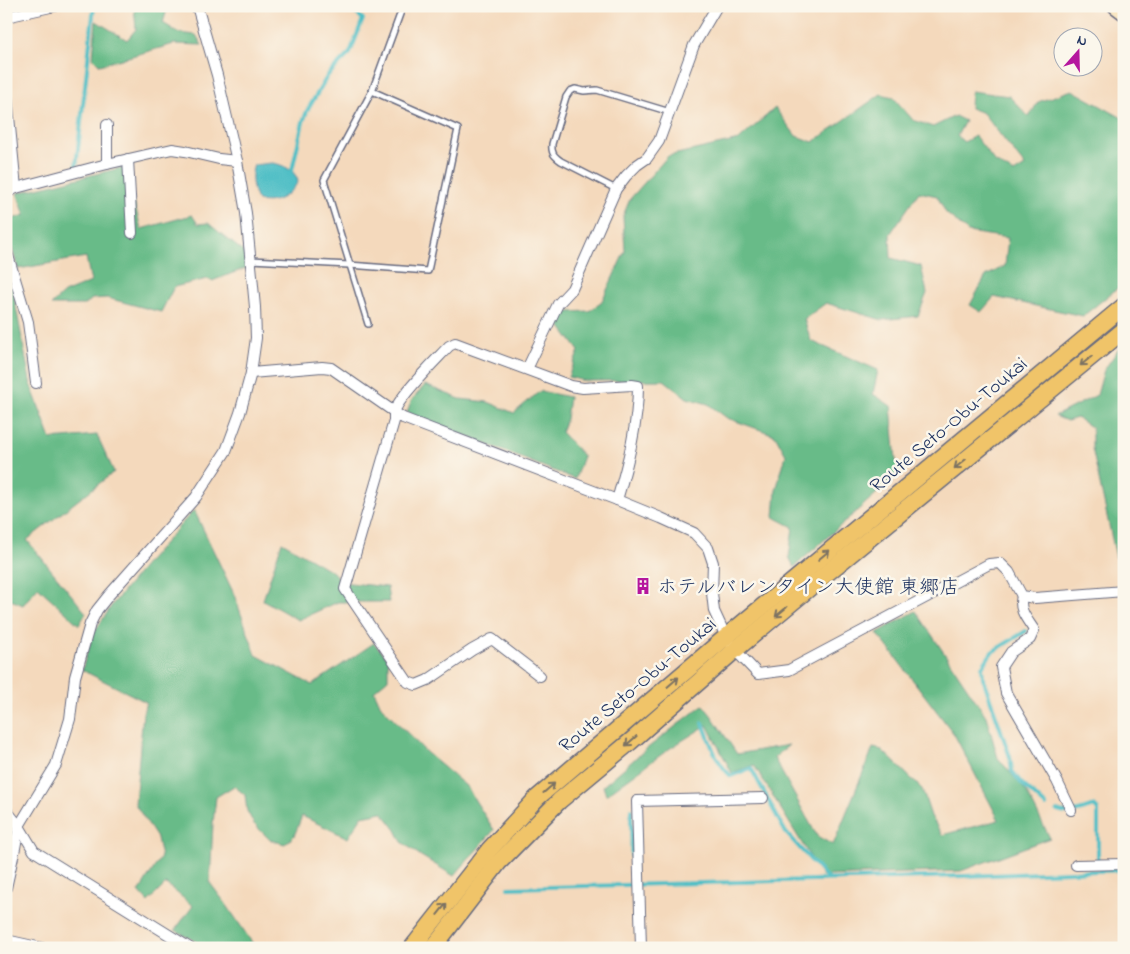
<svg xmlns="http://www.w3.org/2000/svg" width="1130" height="954" viewBox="0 0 1130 954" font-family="'Indie Flower','Klee One',sans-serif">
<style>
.forest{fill:#68bb88;stroke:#427573}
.water{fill:#51bfc6;stroke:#367792}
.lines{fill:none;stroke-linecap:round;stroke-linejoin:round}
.stream{stroke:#51bfc6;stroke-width:4}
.lane-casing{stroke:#676a7f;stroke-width:8}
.street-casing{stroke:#676a7f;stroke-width:12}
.secondary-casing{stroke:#676a7f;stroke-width:18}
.primary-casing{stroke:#676a7f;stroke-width:19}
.lane{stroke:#fff;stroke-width:5}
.street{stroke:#fff;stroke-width:10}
.secondary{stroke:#f9e7c3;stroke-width:15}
.primary{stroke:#f0c469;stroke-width:16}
.oneway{stroke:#7b7263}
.labels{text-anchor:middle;stroke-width:5;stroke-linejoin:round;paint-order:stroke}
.street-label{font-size:20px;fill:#1b2f5e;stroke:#fbf7ec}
.poi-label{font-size:20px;fill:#1b2f5e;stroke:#fbf7ec;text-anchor:start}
</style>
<rect width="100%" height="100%" fill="#fbf7ec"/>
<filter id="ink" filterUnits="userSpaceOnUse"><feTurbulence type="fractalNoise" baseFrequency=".02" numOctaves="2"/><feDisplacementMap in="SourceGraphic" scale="10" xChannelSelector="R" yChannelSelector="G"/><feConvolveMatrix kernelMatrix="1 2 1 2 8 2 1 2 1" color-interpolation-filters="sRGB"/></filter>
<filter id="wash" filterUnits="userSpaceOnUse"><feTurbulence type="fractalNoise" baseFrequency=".0096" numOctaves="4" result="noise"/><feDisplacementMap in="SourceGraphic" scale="20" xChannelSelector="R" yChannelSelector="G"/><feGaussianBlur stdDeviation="1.12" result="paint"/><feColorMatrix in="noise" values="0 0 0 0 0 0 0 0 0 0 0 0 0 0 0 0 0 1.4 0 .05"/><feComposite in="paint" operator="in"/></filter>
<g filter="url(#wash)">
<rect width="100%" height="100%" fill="#f4d9bc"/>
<g class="forest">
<path d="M134 6H168L163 23 179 33 196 35 202 45 174 44 100 65 93 58 96 21 127 40 136 29Z"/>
<path d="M1072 90 1124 119V283L1083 316 994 297 981 312 970 305 986 276 1005 266 1008 238 968 232 946 213 937 196 919 192 890 234 891 258 921 266 927 293 918 316 882 320 826 303 804 319 811 341 878 370 873 394 891 406 896 461 904 469 794 567 789 557 793 527 774 517 776 490 786 455 775 435 727 418 708 404 687 398 664 380 585 381 568 377 579 351 558 323 567 312 589 311 601 303 625 251 623 216 630 199 668 156 739 140 775 108 796 136 813 142 881 94 893 97 913 120 933 127 955 116 965 121 957 136 964 142 975 136 995 162 1014 173 1025 166 983 113 970 108 971 91 1009 96 1029 117 1038 102Z"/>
<path d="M125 167 141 229 192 215 198 224 208 223 245 253 246 268 212 281 207 279 174 287 161 312 107 298 92 299 85 305H51L64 293 91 282 86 257 18 269 6 227V221L25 215 17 193Z"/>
<path d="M6 278 11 281 31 386 51 439 97 435 114 472 27 540 86 613 79 625 38 587 23 605 6 598Z"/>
<path d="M1124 346V569L1116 557 1092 448V428L1077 418 1067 421 1055 416 1097 395 1104 370 1118 350Z"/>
<path d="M425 385 460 399 488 402 514 413 540 391 569 397 566 419 561 432 583 456 575 479 407 413 411 401Z"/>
<path d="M194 510 233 592 256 655 312 685 374 643 388 659V679L374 691 381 706 427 753 466 786 494 830 454 876 421 856 402 842 396 830 382 812 362 816 348 838 302 816 294 836 285 844 270 840 254 824 247 811 245 795 234 786 216 797 213 823 210 883 226 904 253 944V948H208L175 930 193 906 166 884 148 902 139 892 161 857 157 838 135 804 143 713 146 702 82 670 92 636 112 605 149 560Z"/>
<path d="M282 542 333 572 341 582 387 587 389 602H338L298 620 263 600Z"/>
<path d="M916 611 986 716 998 758 1026 791 1050 838 961 871 822 876 754 765 732 773 707 725 669 749 606 795 603 786 645 750 703 705 711 715 737 754 789 745 774 758 817 836 833 845 873 748 882 750 922 789 931 816 942 835 999 820 954 734 877 633Z"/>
</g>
<path class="water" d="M272 163C282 164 297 171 298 182 289 196 273 206 257 200 252 190 250 175 254 165Z"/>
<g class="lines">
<g class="stream">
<path d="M329 6H331"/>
<path d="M6 10 7 6"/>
<path d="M76 167 94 6"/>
<path d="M292 170 303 122 307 111 328 75 350 53 363 19 347 6"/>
<path d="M1026 631 992 652 982 667 983 678 1010 757 1012 771 1021 783 1046 806"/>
<path d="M703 723C710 742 716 763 731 776L751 768 786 833 828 879"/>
<path d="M631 810 632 886"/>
<path d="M1057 811C1069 816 1082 810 1094 806L1098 810V864"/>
<path d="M508 888 964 876 1124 870"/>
</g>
</g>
</g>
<g filter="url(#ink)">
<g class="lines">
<g class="lane-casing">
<g id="lane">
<path d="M616 189 561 161C554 156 551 153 552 144L566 97 570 91 575 89 584 91 597 90 670 112"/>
<path d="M251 260 349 265 428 271 458 129 372 91"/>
<path d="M368 324 324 180 372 91 403 6"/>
</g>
</g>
<g class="street-casing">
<g id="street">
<path d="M6 17 55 6"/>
<path d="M6 86 16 188"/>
<path d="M107 125V164"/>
<path d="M128 159 132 233"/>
<path d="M6 193 16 188 107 164 172 149 185 151 219 159 237 161"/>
<path d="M6 249 28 322 36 383"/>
<path d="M527 369 558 304 572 289 616 189 626 176 637 165 647 158 659 141 694 45 717 6"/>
<path d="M251 373 322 367 331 368 403 418 617 500 661 518 694 533 708 548 713 563 712 593 714 611 726 637 735 650 758 674 789 670 989 564 1000 563 1009 572 1022 596 1035 598 1124 591"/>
<path d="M1022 596C1018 610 1027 619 1034 630L1030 639 1011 652 1001 667 1006 693 1057 781 1071 810"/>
<path d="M540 676 492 639 472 650 428 680 416 685 408 682 345 589 394 421C394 419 394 416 394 413 397 398 437 359 449 346L455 343 571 386 583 388 632 385 638 386C638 424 628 463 617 500"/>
<path d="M6 810 19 826 34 851 190 948"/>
<path d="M1076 865 1124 864"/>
<path d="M6 888 15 848 19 826 56 765 70 719 75 677 90 624 97 610 109 595 196 497 226 451 240 413 251 373 256 338 255 307 246 213 237 161 217 75 197 6"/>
<path d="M6 940 42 948"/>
<path d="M641 948 637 801 763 798"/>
</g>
</g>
<g class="secondary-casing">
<path id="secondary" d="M1116 6 1124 12"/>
</g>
<g class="primary-casing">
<g id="primary">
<path d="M412 948 489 850 537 798 726 637 1124 306"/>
<path d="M433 948 499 862 559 801 630 742 735 650 826 574 1124 330"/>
</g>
</g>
<use href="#lane" class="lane"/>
<use href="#street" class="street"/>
<use href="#secondary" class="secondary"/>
<use href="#primary" class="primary"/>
</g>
<defs><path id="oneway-shaft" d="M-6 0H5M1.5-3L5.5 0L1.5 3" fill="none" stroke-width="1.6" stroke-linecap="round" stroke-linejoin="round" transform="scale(1.25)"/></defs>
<g class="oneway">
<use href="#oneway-shaft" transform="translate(1086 361) rotate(141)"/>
<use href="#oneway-shaft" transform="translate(960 464) rotate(141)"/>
<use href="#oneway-shaft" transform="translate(824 555) rotate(-40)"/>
<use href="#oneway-shaft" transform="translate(781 612) rotate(140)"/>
<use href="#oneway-shaft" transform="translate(673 682) rotate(-41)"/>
<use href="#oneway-shaft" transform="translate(631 741) rotate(139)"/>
<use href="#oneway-shaft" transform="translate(549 788) rotate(-41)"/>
<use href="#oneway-shaft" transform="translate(442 909) rotate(-51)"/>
</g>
</g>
<defs>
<g id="building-bare" transform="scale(1.35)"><path d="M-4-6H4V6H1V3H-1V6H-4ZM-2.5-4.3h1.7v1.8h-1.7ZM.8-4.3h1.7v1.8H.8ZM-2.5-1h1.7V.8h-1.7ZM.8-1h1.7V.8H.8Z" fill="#b5179e" stroke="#fbf7ec" stroke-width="2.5" paint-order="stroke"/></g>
</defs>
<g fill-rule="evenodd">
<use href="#building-bare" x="643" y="586"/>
</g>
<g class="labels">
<g class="street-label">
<text transform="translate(948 424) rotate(-40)" y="7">Route Seto-Obu-Toukai</text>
<text transform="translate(637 684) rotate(-40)" y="7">Route Seto-Obu-Toukai</text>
</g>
<g class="poi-label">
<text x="657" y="593">ホテルバレンタイン大使館 東郷店</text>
</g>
</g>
<rect width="1130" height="954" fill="none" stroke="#fbf7ec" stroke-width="25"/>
<g transform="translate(1078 52) rotate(20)"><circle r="24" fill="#fbf7ec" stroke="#a1a7b3"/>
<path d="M0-4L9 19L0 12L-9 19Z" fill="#b5179e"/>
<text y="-8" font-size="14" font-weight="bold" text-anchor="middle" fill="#1b2f5e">N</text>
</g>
</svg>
